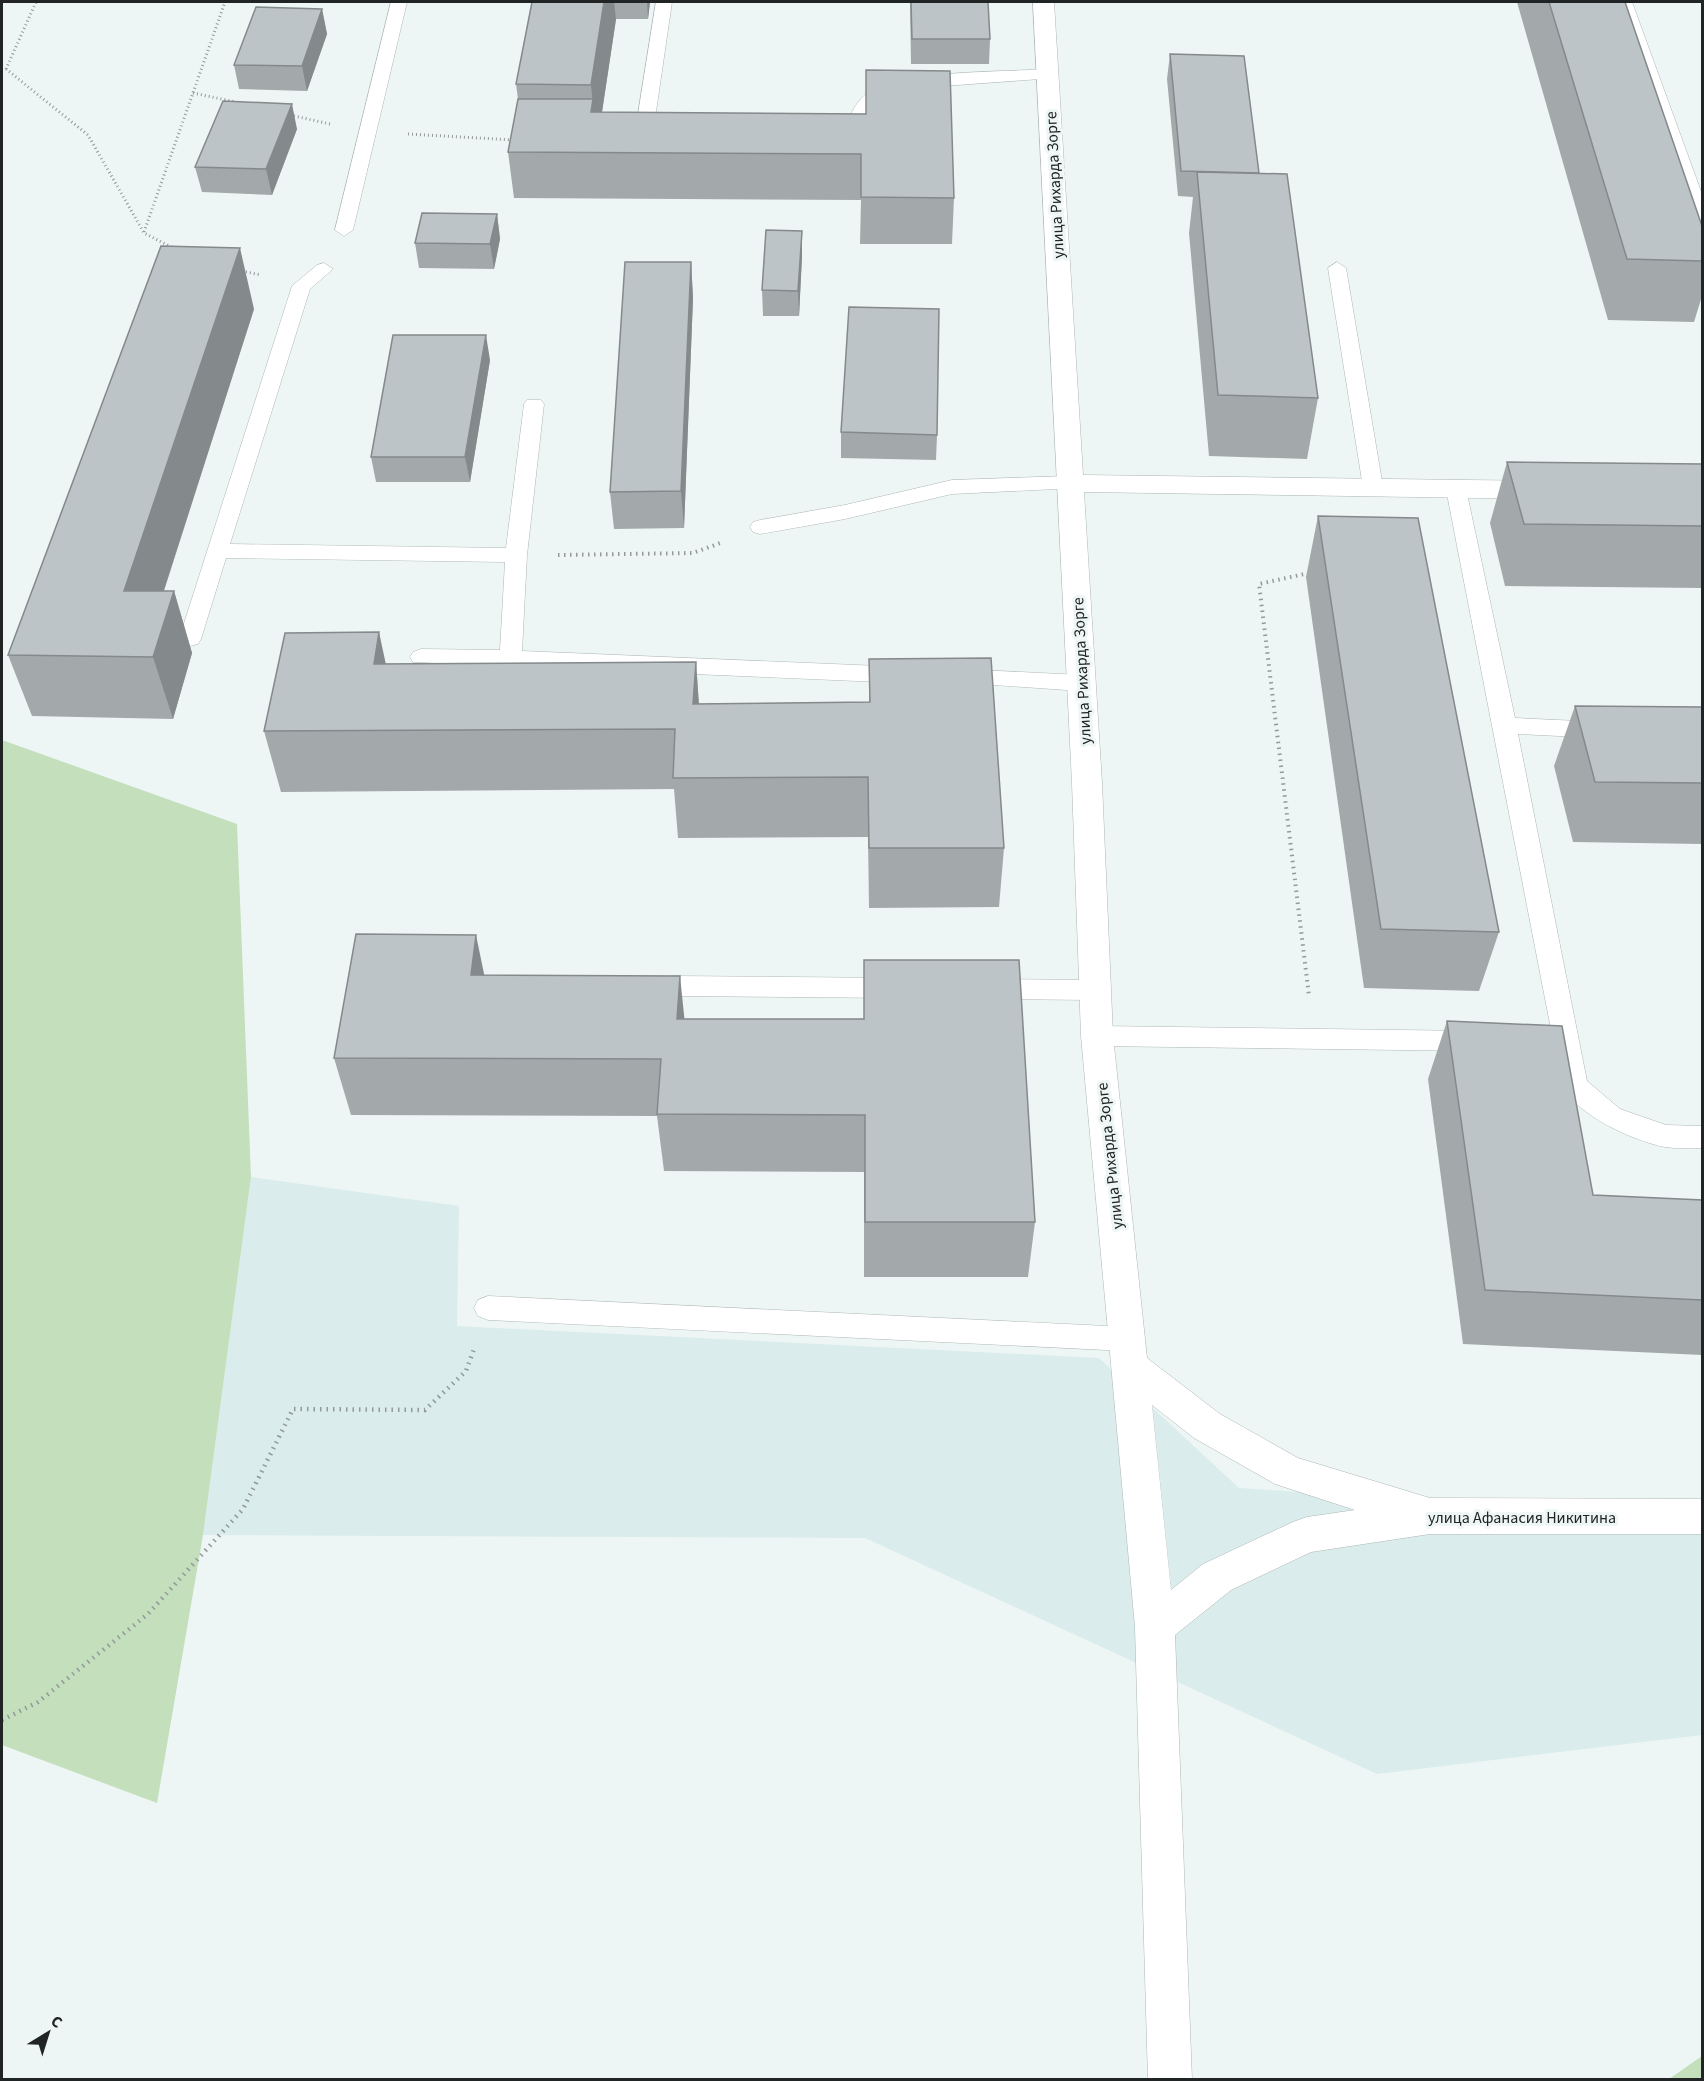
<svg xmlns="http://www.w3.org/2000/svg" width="1704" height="2081" viewBox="0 0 1704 2081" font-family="'Source Sans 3',sans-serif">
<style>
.built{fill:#daeceb}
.green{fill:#c4dfbc}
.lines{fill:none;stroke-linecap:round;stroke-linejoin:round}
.lane-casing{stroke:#aeb7b6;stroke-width:1}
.street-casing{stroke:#aeb7b6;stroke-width:1}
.path-far2{stroke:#939a99;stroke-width:3;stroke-dasharray:1 3;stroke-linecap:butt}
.path-far1{stroke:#939a99;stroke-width:4;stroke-dasharray:1.5 4.5;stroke-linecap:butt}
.path{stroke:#939a99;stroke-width:4.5;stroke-dasharray:1.5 5;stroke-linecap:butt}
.lane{fill:#fff;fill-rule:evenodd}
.street{fill:#fff;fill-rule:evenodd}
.wall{fill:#a3a9ab}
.shaded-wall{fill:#84898b}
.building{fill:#bdc4c7;stroke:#84898b;stroke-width:1.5}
.labels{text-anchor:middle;stroke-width:6;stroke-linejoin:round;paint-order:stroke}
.street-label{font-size:16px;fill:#212424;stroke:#edf6f5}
</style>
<rect width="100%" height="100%" fill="#edf6f5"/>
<path class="built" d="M251 1177 459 1206 457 1326 1099 1358 1239 1488 1702 1517V1735L1377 1774 865 1538 203 1535Z"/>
<g class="green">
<path d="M2 740 237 824 251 1177 203 1535 157 1803 2 1745Z"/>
<path d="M1702 2056V2079H1669Z"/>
</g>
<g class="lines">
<g class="lane-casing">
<g id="lane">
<path d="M391 2H407L353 230 344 236 335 230Z"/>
<path d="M656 2H672L651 146 642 151 633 146Z"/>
<path d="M1616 2H1632L1702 194V222L1693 217Z"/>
<path d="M1048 69 1056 74 1054 78 903 89 881 99 867 113 856 144 846 148 837 143C850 125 848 109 867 93 895 70 1008 72 1048 69Z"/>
<path d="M1337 262 1346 268 1383 487 1380 492H1366L1363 487 1328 268Z"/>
<path d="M324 263 333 269 310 289 230 544 506 548 524 404 527 400H541L544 404 527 555 522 651 904 667 912 670 915 675 912 680 904 683 413 662 410 657 413 652 421 649 500 650 505 562 226 558 201 639 198 644 190 646 182 644 179 639 292 286 317 265Z"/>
<path d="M1070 476 1077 478 1080 483 1077 488 952 494 845 519 760 534 753 532 750 527 753 522 760 520 845 505 952 480Z"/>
<path d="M1456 482 1463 484 1466 489 1515 718 1600 722 1608 724 1611 730 1608 736 1600 738 1518 734 1587 1081 1620 1109 1666 1125 1702 1126V1148C1691 1148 1677 1149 1665 1147 1633 1141 1577 1115 1562 1086L1446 489 1449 484Z"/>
<path d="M959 669 1081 675 1089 678 1092 683 1089 688 1081 691 951 682 948 677 951 672Z"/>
<path d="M674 976 898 978 907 981 911 988 907 995 898 998 674 996 665 993 661 986 665 979Z"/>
<path d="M985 979 1096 980 1105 983 1109 990 1105 997 1096 1000 985 999 976 996 972 989 976 982Z"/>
<path d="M1097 1026 1475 1031 1484 1034 1488 1041 1484 1048 1475 1051 1097 1046 1088 1043 1084 1036 1088 1029Z"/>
<path d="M488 1296 1127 1327 1137 1330 1141 1339 1137 1348 1127 1351 488 1320 478 1316 474 1308 478 1300Z"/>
</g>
</g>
<g class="street-casing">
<path id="street" d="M1033 2H1054L1083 475 1545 481 1554 484 1558 490 1554 496 1545 499 1084 492 1102 783 1113 1036 1147 1358 1220 1414 1298 1458 1430 1498 1702 1499V1534H1430L1311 1552 1231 1590 1175 1635 1192 2080H1148L1135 1627 1081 1036 1072 783ZM1152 1405 1194 1438 1275 1484 1355 1510 1307 1517 1293 1522 1203 1564 1171 1590Z"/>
</g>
<g class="path-far2">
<path d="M2 69H6L36 2"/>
<path d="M6 69 88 135 144 233 173 248"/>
<path d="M193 93 236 102"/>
<path d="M290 115 330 124"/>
<path d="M408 134 514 140"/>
<path d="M144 232 225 2"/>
<path d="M242 271 261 275"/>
</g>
<g class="path-far1">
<path d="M558 555 693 553 723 542"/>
<path d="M1309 573 1259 584 1309 996"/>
</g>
<path class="path" d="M2 1720 38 1702 148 1614 243 1509 293 1409 425 1410 466 1371 474 1349"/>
<use href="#lane" class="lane"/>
<use href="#street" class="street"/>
</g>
<g class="wall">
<path d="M532 2H650L648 19H616L602 112 866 114 954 198 952 244H860L861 200 514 198 508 152 518 99 516 84Z"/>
<path d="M910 2H988L990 39 989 64H911Z"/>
<path d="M1517 2H1625L1702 226V296L1694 322 1608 320Z"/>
<path d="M322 9 327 34 307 91 239 89 234 65Z"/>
<path d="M1170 54 1259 173 1318 398 1307 459 1209 456 1189 233 1193 197 1178 196 1167 79Z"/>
<path d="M297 129 272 195 202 192 195 167Z"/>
<path d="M497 214 500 239 494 269 419 268 415 243Z"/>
<path d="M802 231V256L799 316H763L762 290Z"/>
<path d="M691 262 693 298 684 528 614 529 610 492Z"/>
<path d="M254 309 164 591H174L192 653 173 719 32 716 8 655Z"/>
<path d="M490 360 470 482H376L371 457Z"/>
<path d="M841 432 937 435 936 460 841 458Z"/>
<path d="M1507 462 1702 464V588L1505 586 1490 523Z"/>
<path d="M1318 516 1499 932 1479 991 1364 988 1306 577Z"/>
<path d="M869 659 1004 848 999 907 869 908 868 837 678 838 674 789 281 792 264 731 386 664 696 662 699 704 869 702Z"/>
<path d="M1575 706 1702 707V844L1573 842 1554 766Z"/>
<path d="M485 975 684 1019H864L1035 1222 1028 1277H864V1172L664 1171 657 1116 351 1115 334 1058Z"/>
<path d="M1447 1021 1593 1195 1702 1200V1355L1463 1344 1428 1079Z"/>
</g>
<g class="shaded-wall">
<path d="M604 2H614L616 19 597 145 591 85Z"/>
<path d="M647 2H650L648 19Z"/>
<path d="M322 9 327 34 307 91 302 66Z"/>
<path d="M593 99 597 145 591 112Z"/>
<path d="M292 104 297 129 272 195 266 169Z"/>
<path d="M497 214 500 239 494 269 490 244Z"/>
<path d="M802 231V256L799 316 798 291Z"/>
<path d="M240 248 254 309 144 652 124 591Z"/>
<path d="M691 262 693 298 684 528 681 491Z"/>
<path d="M486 335 490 360 470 482 465 457Z"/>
<path d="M174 591 192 653 173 719 153 657Z"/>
<path d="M379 632 392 693 374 664Z"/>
<path d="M696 662 700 723 693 704Z"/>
<path d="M476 935 488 993 471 975Z"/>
<path d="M680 976 686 1034 677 1019Z"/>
</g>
<g class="building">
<path d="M532 2H604L591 85 516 84Z"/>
<path d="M911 2H988L990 39H912Z"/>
<path d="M1549 2H1625L1702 226V261L1627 259Z"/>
<path d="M256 7 322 9 302 66 234 65Z"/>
<path d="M1170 54 1244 56 1259 173 1181 171Z"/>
<path d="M866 70 950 71 954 198 861 197V154L508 152 518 99H593L591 112 866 114Z"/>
<path d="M223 101 292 104 266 169 195 167Z"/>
<path d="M1197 172 1287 174 1318 398 1218 395Z"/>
<path d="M422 213 497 214 490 244 415 243Z"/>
<path d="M766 230 802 231 798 291 762 290Z"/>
<path d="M161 246 240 248 124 591H174L153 657 8 655Z"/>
<path d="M625 262H691L681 491 610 492Z"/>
<path d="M849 307 939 309 937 435 841 432Z"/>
<path d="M393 335H486L465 457H371Z"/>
<path d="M1507 462 1702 464V526L1524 524Z"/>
<path d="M1318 516 1418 518 1499 932 1381 929Z"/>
<path d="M379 632 374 664 696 662 693 704 870 702 869 659 991 658 1004 848H869L868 777 673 778 675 729 264 731 285 633Z"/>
<path d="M1575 706 1702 707V783L1595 782Z"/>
<path d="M356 934 476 935 471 975 680 976 677 1019H864V960H1019L1035 1222H865V1115L657 1114 661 1059 334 1058Z"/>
<path d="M1447 1021 1562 1026 1593 1195 1702 1200V1300L1485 1290Z"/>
</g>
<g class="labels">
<g class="street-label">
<text transform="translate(1054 185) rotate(-93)" y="6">улица Рихарда Зорге</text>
<text transform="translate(1081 671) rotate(-93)" y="6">улица Рихарда Зорге</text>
<text transform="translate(1109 1156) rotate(-96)" y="6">улица Рихарда Зорге</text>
<text x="1522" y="1523">улица Афанасия Никитина</text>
</g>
</g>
<rect width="1704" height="2081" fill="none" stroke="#212424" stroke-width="6"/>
<g transform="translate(48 2033) rotate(38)" stroke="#edf6f5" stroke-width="4.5" paint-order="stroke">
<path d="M0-4.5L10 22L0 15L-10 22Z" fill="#212424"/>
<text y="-9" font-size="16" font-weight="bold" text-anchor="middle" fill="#212424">С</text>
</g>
</svg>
